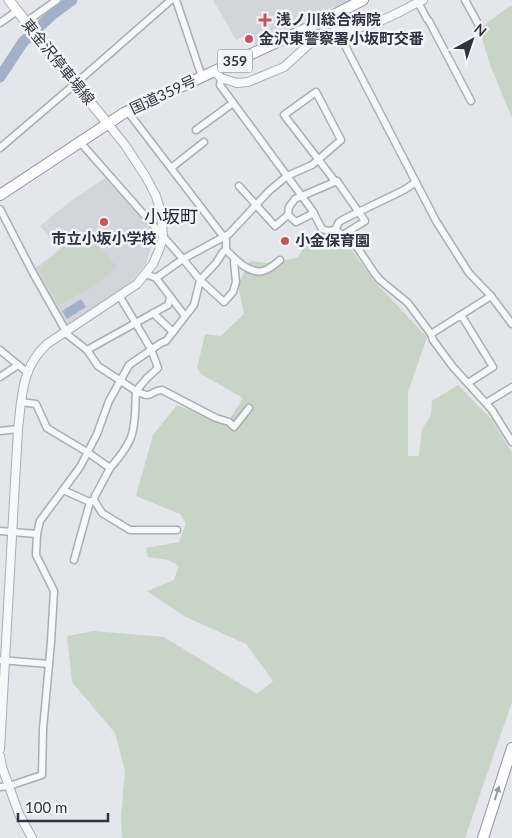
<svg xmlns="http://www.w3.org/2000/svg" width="512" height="838" viewBox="0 0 512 838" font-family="Lato,'Noto Sans JP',sans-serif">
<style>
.built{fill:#d3d5dd}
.green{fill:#c8d4c6}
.water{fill:#a3b1c8}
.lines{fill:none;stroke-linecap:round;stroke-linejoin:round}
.river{stroke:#a3b1c8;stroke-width:11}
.minor-casing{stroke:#a9adb5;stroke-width:9}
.tertiary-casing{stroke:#a9adb5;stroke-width:10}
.secondary-casing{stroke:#a9adb5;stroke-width:11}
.trunk-casing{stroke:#8d93a1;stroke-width:12}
.minor{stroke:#f7f8fa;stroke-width:6}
.tertiary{stroke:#f7f8fa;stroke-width:8}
.secondary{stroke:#fff;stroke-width:9}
.trunk{stroke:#fff;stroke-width:10}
.oneway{fill:#9699a0}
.poi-dot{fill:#c5555a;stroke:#f4f5f8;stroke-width:2}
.labels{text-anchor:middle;stroke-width:5;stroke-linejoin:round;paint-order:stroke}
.shield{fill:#f4f5f8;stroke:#696d79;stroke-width:1}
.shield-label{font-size:14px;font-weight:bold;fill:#2d3342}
.poi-label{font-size:15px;font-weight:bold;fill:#2d3342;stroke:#f4f5f8;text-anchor:start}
.street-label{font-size:15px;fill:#2d3342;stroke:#f4f5f8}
.quarter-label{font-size:18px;fill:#1f2433;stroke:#f4f5f8}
</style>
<rect width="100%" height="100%" fill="#e4e6eb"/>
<g class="built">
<path d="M213 0H353L347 4 330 8 256 46 250 33 236 40Z"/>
<path d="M105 178 155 234 146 264 132 281 94 309 67 326 64 325 34 269 60 249 40 226 72 200Z"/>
</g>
<g class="green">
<path d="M511 5 512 6V118L491 67 479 29Z"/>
<path d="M84 229 117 267 92 288 86 290 59 306 40 271 43 265Z"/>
<path d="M317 229 343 238 374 281 427 337 408 392V456H419L422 429 431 415 432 401 458 385 492 420 512 453V702L465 838H122L121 817 125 771 115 733 72 682 67 636 94 631 164 637 257 694 273 681 246 644 186 617 147 591 174 580 179 566 168 560 148 557 146 548 179 542 186 523 180 514 136 496 153 435 177 405 224 423 231 417 243 398 201 374 197 368 205 334 221 336 244 314 238 284 250 261 267 263 297 258Z"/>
</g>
<path class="water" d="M81 299 86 307 67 319 62 311Z"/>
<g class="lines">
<path class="river" d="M0 77 23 42 53 14 72 0"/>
<g class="minor-casing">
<g id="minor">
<path d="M176 0 202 77"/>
<path d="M465 0 482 31"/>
<path d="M418 2 427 19 429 21 471 101"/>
<path d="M26 22 57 0"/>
<path d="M0 23 17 11"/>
<path d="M338 32 436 221 469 273 491 296 512 324"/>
<path d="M221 78 220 85 287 176 312 210 322 229 328 231 335 230 353 241 375 274 380 280 408 303 431 334 433 340 453 367 492 410 512 442"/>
<path d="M128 112 226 240V250C235 259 249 274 263 271 270 269 275 264 280 260"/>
<path d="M196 130 233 103"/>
<path d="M0 148 75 84 171 0"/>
<path d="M171 168 204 142"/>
<path d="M239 186 275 226 288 215 289 207 295 199 337 181"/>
<path d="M0 209 33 273 68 335 87 350 98 366 136 391C135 405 136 421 132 434 129 445 118 459 110 468L87 452 47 428 36 404 21 402"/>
<path d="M288 215 296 222 314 213"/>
<path d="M335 230 339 222 344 219 404 190 416 182"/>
<path d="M226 250 223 252 216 263 200 280 224 302 233 292 236 282 234 262 235 259"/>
<path d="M146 274 156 278 183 259 229 234 269 191 287 176 312 165 341 140 316 92 284 115 318 159 334 180 337 181 365 221 343 235"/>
<path d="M156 278 185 316"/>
<path d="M120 297 151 349 158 368 147 378 136 391C154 400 148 391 162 390L216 418 229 422 234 427 249 408"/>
<path d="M153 313 173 332"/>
<path d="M459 316 463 318 493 367 468 383"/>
<path d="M431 334 491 296"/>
<path d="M0 350 28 373"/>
<path d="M87 350 168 305 170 298"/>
<path d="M0 377 18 365"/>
<path d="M486 403 512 387"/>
<path d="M0 431 18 429"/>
<path d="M63 490 90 502 94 500 95 496 110 468"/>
<path d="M94 500 102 513 130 530H177"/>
<path d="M0 531 37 534"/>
<path d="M74 560 90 502"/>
<path d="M0 660 49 664"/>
<path d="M0 787 9 786 42 775 43 729 51 642 54 591 36 555 37 534 40 521 80 467 97 434 109 401 129 365 161 343 166 341 194 305 200 280 183 259 80 142"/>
</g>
</g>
<g class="tertiary-casing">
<g id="tertiary">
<path d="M214 71 221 78 237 83 248 82 284 67 318 36C333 31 350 31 365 26 386 21 404 9 423 0"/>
<path d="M0 749 18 429C22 397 21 368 47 344L137 284 153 264 159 250 163 237 161 213 156 196 146 177 125 145 108 124"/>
<path d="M0 756 2 767 19 814 32 838"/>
</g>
</g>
<g class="secondary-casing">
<path id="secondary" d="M9 0 43 44 108 124"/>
</g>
<g class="trunk-casing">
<g id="trunk">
<path d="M0 195 124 113 316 24 363 0"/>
<path d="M483 838 512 748"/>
</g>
</g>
<use href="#minor" class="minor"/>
<use href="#tertiary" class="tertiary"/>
<use href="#secondary" class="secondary"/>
<use href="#trunk" class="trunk"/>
</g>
<defs><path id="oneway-solid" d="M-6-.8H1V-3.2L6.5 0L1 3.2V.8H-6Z" transform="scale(1.25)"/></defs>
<use class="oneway" href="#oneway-solid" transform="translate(497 793) rotate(-72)"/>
<g class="poi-dot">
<path d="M262.5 12.5h5v5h5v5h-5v5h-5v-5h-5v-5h5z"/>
<circle cx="249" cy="39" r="5"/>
<circle cx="104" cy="222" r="5"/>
<circle cx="285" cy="241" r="5"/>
</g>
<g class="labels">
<rect class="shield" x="217.5" y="49.5" width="35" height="23" rx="4"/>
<g class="shield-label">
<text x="235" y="66">359</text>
</g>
<g class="poi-label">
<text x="276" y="25">浅ノ川総合病院</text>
<text x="259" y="44">金沢東警察署小坂町交番</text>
<text x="104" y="244" text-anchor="middle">市立小坂小学校</text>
<text x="295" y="246">小金保育園</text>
</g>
<g class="street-label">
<text transform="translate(58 62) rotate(51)" y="5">東金沢停車場線</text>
<text transform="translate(163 95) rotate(-25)" y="5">国道359号</text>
</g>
<g class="quarter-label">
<text x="171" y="223">小坂町</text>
</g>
</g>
<g transform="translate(472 40) rotate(40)" stroke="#f4f5f8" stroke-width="4" paint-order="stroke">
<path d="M0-4L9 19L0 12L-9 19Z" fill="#2d3342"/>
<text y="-8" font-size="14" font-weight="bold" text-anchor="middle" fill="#2d3342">N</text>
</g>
<path d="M18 813v8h90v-8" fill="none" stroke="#2d3342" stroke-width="2.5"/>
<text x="25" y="813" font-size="15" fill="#2d3342" stroke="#f4f5f8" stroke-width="4" paint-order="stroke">100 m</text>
</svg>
